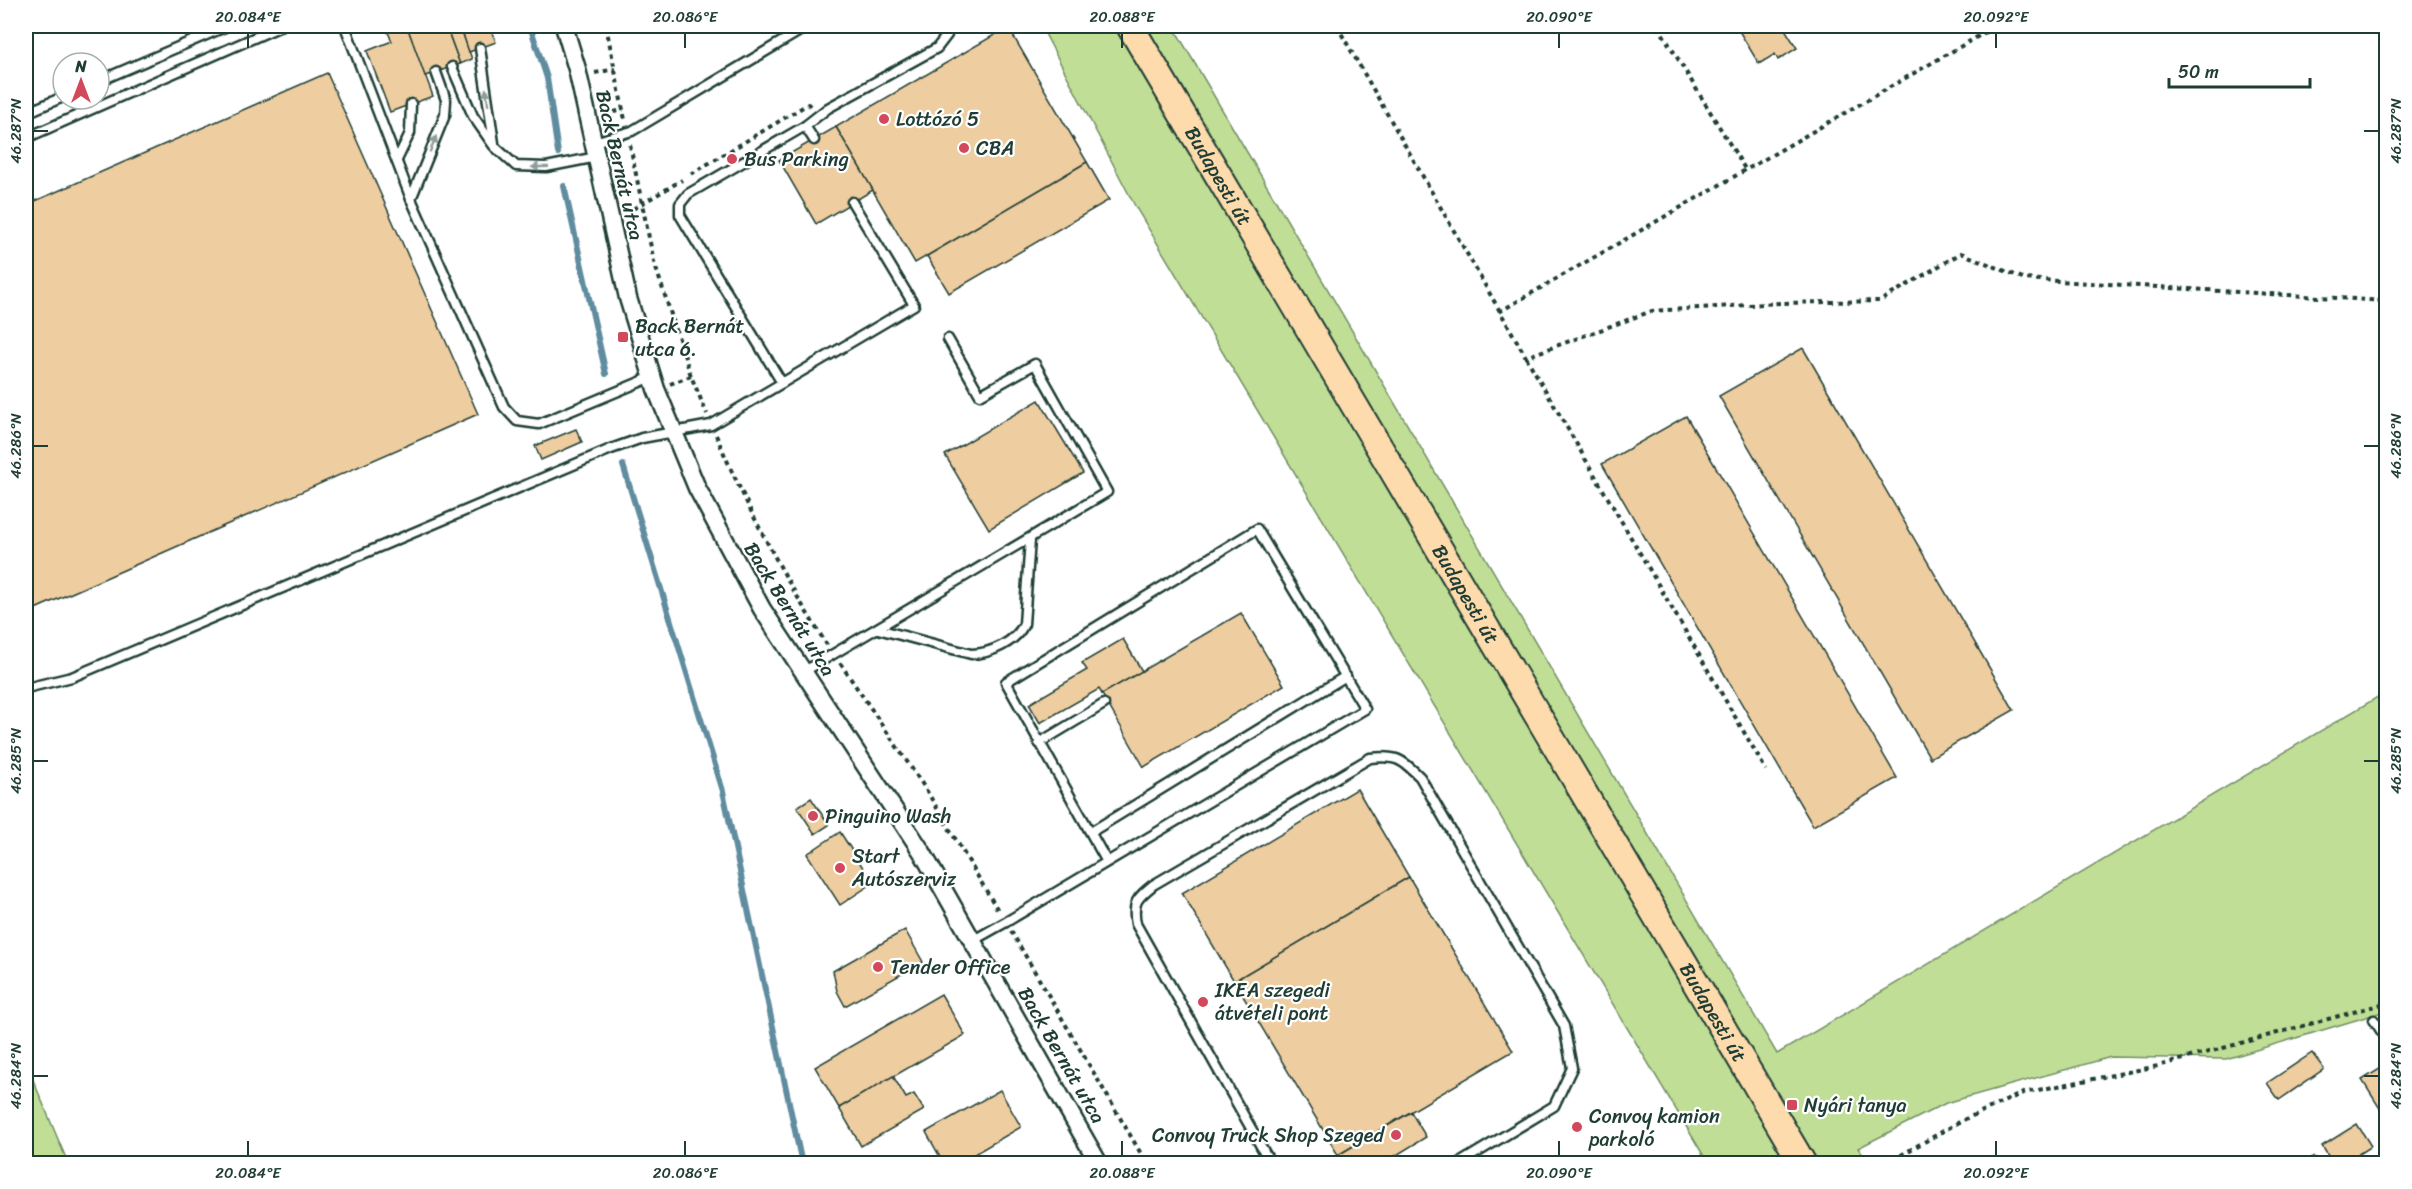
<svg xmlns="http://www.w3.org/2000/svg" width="2412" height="1189" viewBox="0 0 2412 1189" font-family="Sriracha,sans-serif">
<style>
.green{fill:#c1de96;stroke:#708e65;stroke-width:1.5}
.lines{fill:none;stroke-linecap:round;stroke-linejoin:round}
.stream{stroke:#5e8c9f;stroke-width:6}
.building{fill:#eecda0;stroke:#1f3d34;stroke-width:1.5}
.service-casing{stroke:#1f3d34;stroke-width:13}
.minor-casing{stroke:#1f3d34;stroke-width:21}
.primary-casing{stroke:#1f3d34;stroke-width:30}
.path{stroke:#1f3d34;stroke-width:4;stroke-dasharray:4.5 4.5;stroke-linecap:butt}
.service{stroke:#fff;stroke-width:8}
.minor{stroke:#fff;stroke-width:16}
.primary{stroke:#fddbac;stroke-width:26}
.oneway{fill:#8f9e9a}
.ticks{fill:none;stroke:#1f3d34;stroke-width:2}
.poi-dot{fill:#d1495b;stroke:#fff;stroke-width:2}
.labels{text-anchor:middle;stroke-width:4.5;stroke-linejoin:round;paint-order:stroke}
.poi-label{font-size:20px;fill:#1f3d34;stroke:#fff;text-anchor:start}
.street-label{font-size:20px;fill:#1f3d34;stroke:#fff}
.neatline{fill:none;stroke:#1f3d34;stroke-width:2}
.ticks-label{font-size:15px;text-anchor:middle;fill:#1f3d34}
</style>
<rect width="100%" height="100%" fill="#fff"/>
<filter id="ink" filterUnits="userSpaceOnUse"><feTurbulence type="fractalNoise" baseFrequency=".0167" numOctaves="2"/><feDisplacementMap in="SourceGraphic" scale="12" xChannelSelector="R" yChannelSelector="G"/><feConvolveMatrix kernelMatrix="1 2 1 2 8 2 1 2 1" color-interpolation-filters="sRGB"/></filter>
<g filter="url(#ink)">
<g class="green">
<path d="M1041 26H1173L1777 1054 2386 692V1011L2226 1059 2111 1057 1946 1103 1858 1148 1869 1163H1708L1135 206Z"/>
<path d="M26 1063 68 1163H32L26 1149Z"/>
</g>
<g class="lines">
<g class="stream">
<path d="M530 26 547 78 558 153"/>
<path d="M564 186 606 374"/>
<path d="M623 465 723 791 802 1164"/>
</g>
</g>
<g class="building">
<path d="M385 26H407L433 96 390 112 367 51 392 41Z"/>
<path d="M407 26H446L460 64 425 76Z"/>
<path d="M446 26H460L472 59 460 64Z"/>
<path d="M467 26H489L496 42 469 52 461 28Z"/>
<path d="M1736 26H1783L1797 48 1778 60 1775 54 1759 64Z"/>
<path d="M1008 27 1087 162 915 263 836 127Z"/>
<path d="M327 73 478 414 26 613V205Z"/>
<path d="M836 127 873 190 816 224 779 160Z"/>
<path d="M1087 162 1109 200 949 293 927 256Z"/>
<path d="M1803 348 2014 710 1930 758 1719 396Z"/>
<path d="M1039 400 1083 473 989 529 945 455Z"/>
<path d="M1686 416 1897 778 1813 826 1602 464Z"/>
<path d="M576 429 582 442 541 460 535 446Z"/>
<path d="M1241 613 1284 685 1144 767 1102 694Z"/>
<path d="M1123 639 1142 671 1102 694 1099 689 1040 723 1029 704 1087 670 1082 663Z"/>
<path d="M1357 789 1409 877 1234 981 1182 893Z"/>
<path d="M811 798 829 825 815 834 797 807Z"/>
<path d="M840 832 873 883 840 905 807 854Z"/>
<path d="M1409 877 1513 1051 1338 1155 1234 981Z"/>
<path d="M905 930 923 962 845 1006 837 991 833 971Z"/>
<path d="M941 994 965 1035 839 1108 815 1067Z"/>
<path d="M2312 1053 2324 1069 2279 1100 2267 1083Z"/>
<path d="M2386 1065V1118L2362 1080Z"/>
<path d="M893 1076 906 1098 914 1094 924 1110 861 1146 839 1108Z"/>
<path d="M1000 1090 1021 1127 957 1164H944L926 1132Z"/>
<path d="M1411 1112 1426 1137 1382 1164H1323Z"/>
<path d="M2357 1124 2371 1146 2343 1164H2333L2322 1146Z"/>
</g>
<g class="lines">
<g class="service-casing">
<g id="service">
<path d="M345 26 411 199 504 407 517 421 539 424 652 377"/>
<path d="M956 26H970"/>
<path d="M480 48 494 143"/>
<path d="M452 67 473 116 494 146 516 166 546 167 597 157"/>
<path d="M99 81 227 26"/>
<path d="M26 113 63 97"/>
<path d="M805 126 814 140"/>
<path d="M26 138 281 26"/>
<path d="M594 142 632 131 808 26"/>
<path d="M397 160 410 133 411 104"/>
<path d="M411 199 445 115 446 100 436 72"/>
<path d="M782 383 914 305 852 202"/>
<path d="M878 629 971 654C990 654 1016 642 1024 624L1030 539"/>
<path d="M803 672 1107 492 1035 364 980 395 948 339"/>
<path d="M26 688 72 677 611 449 642 438 711 425 782 383 680 215V204L688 194 805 126 828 108 937 48 947 35 950 26"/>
<path d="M1039 743 1104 704"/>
<path d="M1091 832 1346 676"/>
<path d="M972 941 1006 922 1365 709 1257 529 1006 682 1107 862"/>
<path d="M2374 1020 2386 1038"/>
<path d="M2313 1163V1164"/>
<path d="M1271 1164 1136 924C1132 902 1137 898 1153 885L1370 758C1396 755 1402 759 1420 777L1564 1026 1572 1068 1554 1106 1458 1164"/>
<path d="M2386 1164V1163"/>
</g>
</g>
<g class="minor-casing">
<path id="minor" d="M564 26 577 69 628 298 656 389 697 488 762 609 922 852 1099 1164"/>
</g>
<g class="primary-casing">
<g id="primary">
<path id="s1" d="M1130 26 1803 1164"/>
</g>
</g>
<g class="path">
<path d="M606 26 625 120"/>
<path d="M1337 26 1526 357 1652 311 1780 303 1880 301 1961 253 2025 279 2386 301"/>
<path d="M1658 26 1745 169"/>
<path d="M595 73 615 69"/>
<path d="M605 114 623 110"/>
<path d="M630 145 654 262 691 376 707 414"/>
<path d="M691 174 808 104 810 106"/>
<path d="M626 213 682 180"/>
<path d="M1499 312 1996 26"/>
<path d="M1526 357 1766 770"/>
<path d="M670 384 691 376"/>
<path d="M716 435C747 508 784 578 827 645"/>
<path d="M840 663 925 788 999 912"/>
<path d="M1011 931 1147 1164"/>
<path d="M1885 1164 1963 1120 2023 1093 2158 1066 2386 1003"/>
</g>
<use href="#service" class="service"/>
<use href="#minor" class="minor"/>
<use href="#primary" class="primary"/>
</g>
<defs><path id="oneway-solid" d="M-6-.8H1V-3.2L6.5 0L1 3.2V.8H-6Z" transform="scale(1.5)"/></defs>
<g class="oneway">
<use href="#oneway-solid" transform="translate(487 97) rotate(-98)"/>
<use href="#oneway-solid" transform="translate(433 144) rotate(-68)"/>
<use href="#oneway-solid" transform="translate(540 167) rotate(179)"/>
</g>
</g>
<path class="ticks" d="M248 33V48M685 33V48M1122 33V48M1559 33V48M1996 33V48M33 131H48M2364 131H2379M33 446H48M2364 446H2379M33 761H48M2364 761H2379M33 1076H48M2364 1076H2379M248 1141V1156M685 1141V1156M1122 1141V1156M1559 1141V1156M1996 1141V1156"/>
<g class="poi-dot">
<circle cx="884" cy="119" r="6"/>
<circle cx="964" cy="148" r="6"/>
<circle cx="732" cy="159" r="6"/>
<rect x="617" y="331" width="12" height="12" rx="3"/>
<circle cx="813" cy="816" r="6"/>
<circle cx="840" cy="868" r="6"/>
<circle cx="878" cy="967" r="6"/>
<circle cx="1203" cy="1002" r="6"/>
<rect x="1786" y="1099" width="12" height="12" rx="3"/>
<circle cx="1577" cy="1127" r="6"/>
<circle cx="1396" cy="1135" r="6"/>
</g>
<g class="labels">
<g class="poi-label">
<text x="896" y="126">Lottózó 5</text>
<text x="976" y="155">CBA</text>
<text x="744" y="166">Bus Parking</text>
<text x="635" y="333">Back Bernát<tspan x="635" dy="23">utca 6.</tspan></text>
<text x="825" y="823">Pinguino Wash</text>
<text x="852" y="863">Start<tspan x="852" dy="23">Autószerviz</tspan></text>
<text x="890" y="974">Tender Office</text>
<text x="1215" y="997">IKEA szegedi<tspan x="1215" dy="23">átvételi pont</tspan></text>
<text x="1804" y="1112">Nyári tanya</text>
<text x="1589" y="1123">Convoy kamion<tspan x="1589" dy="23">parkoló</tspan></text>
<text x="1384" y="1142" text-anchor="end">Convoy Truck Shop Szeged</text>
</g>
<g class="street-label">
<text transform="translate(620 165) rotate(77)" y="7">Back Bernát utca</text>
<text dy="7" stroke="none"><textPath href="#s1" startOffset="174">Budapesti út</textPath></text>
<text dy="7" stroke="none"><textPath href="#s1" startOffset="660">Budapesti út</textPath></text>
<text transform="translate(790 609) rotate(58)" y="7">Back Bernát utca</text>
<text dy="7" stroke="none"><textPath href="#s1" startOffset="1146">Budapesti út</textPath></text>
<text transform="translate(1062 1055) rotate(60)" y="7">Back Bernát utca</text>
</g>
</g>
<rect width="2412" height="1189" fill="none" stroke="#fff" stroke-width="66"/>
<g transform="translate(81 81)"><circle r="28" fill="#ffffff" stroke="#a5b1ae" stroke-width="1.5"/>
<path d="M0-4.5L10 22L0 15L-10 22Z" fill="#d1495b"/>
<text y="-9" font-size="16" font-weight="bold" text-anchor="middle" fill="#1f3d34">N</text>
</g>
<path d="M2169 78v9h141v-9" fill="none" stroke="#1f3d34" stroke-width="3"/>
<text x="2178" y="78" font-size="18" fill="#1f3d34" stroke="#ffffff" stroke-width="4.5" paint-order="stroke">50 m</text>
<rect x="33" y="33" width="2346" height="1123" class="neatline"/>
<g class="ticks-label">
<text x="248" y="22">20.084°E</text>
<text x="685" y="22">20.086°E</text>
<text x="1122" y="22">20.088°E</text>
<text x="1559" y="22">20.090°E</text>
<text x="1996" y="22">20.092°E</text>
<text transform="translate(16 131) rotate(-90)" y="5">46.287°N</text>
<text transform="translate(2396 131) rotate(-90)" y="5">46.287°N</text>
<text transform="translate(16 446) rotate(-90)" y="5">46.286°N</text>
<text transform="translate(2396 446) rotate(-90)" y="5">46.286°N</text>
<text transform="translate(16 761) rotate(-90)" y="5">46.285°N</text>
<text transform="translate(2396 761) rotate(-90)" y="5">46.285°N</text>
<text transform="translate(16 1076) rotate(-90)" y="5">46.284°N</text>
<text transform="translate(2396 1076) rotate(-90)" y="5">46.284°N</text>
<text x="248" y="1178">20.084°E</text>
<text x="685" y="1178">20.086°E</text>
<text x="1122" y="1178">20.088°E</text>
<text x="1559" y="1178">20.090°E</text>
<text x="1996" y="1178">20.092°E</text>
</g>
</svg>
